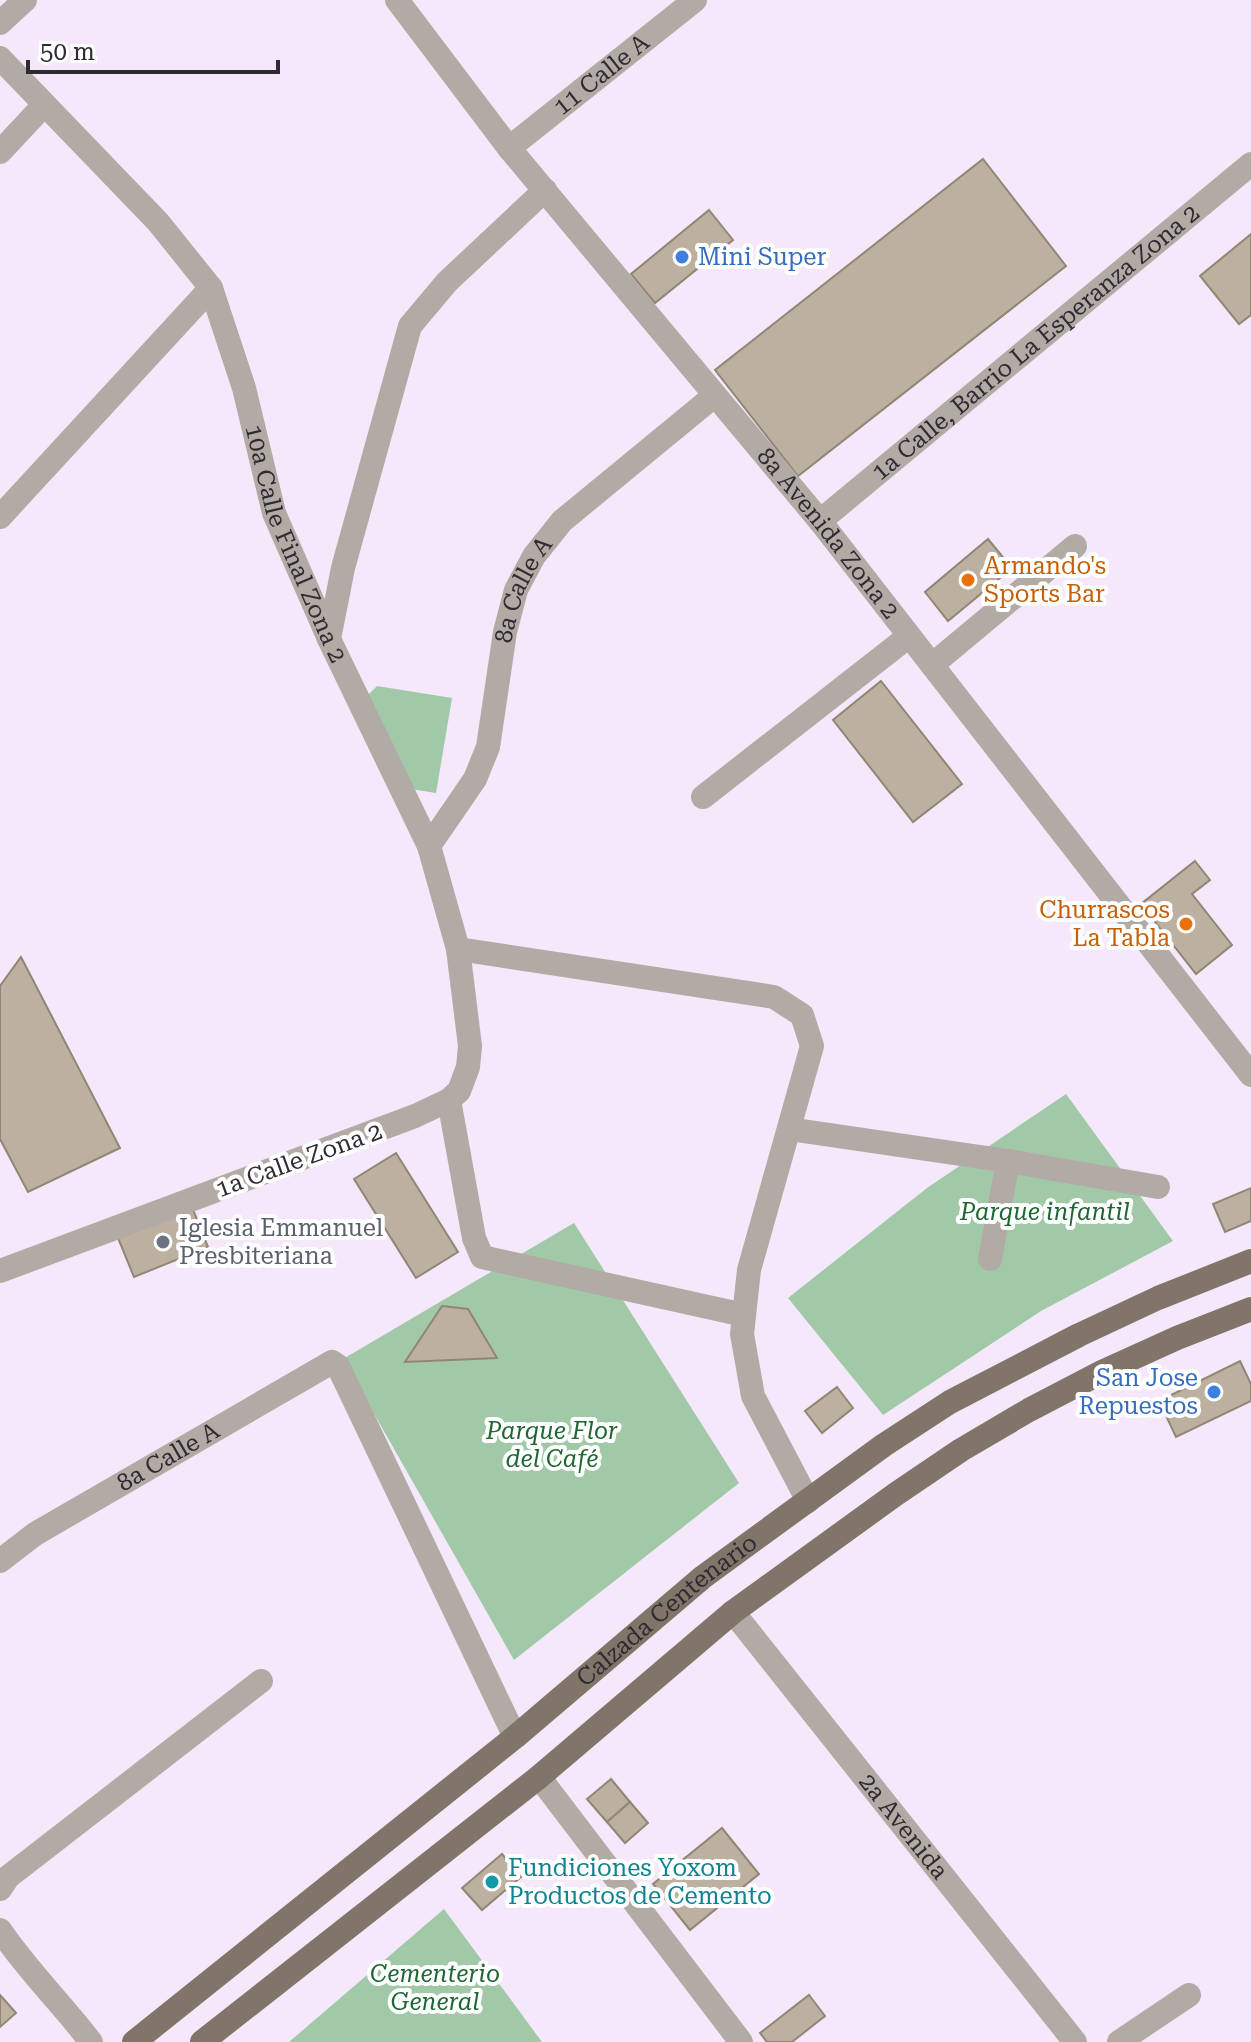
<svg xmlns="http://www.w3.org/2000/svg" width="1251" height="2042" viewBox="0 0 1251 2042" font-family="'Roboto Serif',serif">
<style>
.green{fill:#a1c9a8}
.building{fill:#bcb1a0;stroke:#918676;stroke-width:2}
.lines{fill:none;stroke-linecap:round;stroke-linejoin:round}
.minor{stroke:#b2aba5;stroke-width:24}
.major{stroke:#817569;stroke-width:24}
.shop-dot{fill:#3f7fe0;stroke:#fff;stroke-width:3}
.food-dot{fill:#e8710a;stroke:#fff;stroke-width:3}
.worship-dot{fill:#6b7280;stroke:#fff;stroke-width:3}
.culture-dot{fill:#0f9aa8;stroke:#fff;stroke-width:3}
.labels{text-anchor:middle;stroke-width:8;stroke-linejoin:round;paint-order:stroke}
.street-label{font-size:24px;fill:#2f2b32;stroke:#fff}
.shop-label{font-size:24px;fill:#366cbe;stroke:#fff;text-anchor:start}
.food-label{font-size:24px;fill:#c56008;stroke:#fff;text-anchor:start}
.park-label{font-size:24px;font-style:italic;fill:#1e6733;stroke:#fff}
.worship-label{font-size:24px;fill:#5b616d;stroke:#fff;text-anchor:start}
.culture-label{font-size:24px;fill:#0d838f;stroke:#fff;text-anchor:start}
</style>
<rect width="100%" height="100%" fill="#f4e8fa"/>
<g class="green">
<path d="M377 686 452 698 436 793 411 789 365 698Z"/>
<path d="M1066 1094 1173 1241 1041 1311 883 1415 788 1298 927 1188Z"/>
<path d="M574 1223 739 1483 514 1660 343 1359Z"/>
<path d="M444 1909 542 2042H289Z"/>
</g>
<g class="building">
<path d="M983 159 1066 266 798 476 715 370Z"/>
<path d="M709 210 733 240 655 303 631 274Z"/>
<path d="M1251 234V315L1239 324 1200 276Z"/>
<path d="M988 539 1012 568 948 621 925 592Z"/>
<path d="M881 681 962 784 913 822 833 720Z"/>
<path d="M1195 861 1210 880 1192 894 1232 945 1196 974 1141 904Z"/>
<path d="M21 957 120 1148 28 1192 0 1139V986Z"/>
<path d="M396 1153 458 1252 416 1278 354 1179Z"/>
<path d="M1251 1188V1221L1225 1232 1213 1204Z"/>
<path d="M192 1207 208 1247 134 1277 118 1238Z"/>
<path d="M442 1306 468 1309 497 1358 405 1362Z"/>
<path d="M1240 1361 1251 1384V1401L1176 1437 1159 1401Z"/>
<path d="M837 1387 853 1408 822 1433 805 1411Z"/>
<path d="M611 1779 630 1802 607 1822 587 1799Z"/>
<path d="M630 1802 648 1823 625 1843 607 1822Z"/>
<path d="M722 1828 759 1874 690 1930 653 1884Z"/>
<path d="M502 1854 521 1877 482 1910 462 1888Z"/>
<path d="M0 1995 16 2013 0 2027Z"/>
<path d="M809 1995 825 2016 792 2042H767L760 2033Z"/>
</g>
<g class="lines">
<g class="minor">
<path id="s1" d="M397 0 509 148 820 521 1251 1075"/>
<path d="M0 23 25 0"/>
<path id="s2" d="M0 58 158 222 211 288 244 388 274 513 329 639 429 846 458 949 470 1046 468 1067 459 1091 449 1100 415 1116 0 1271"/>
<path id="s3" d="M509 148 695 0"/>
<path d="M0 152 44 105"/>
<path d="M0 517 211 288"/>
<path id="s4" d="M820 521 1251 164"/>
<path d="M329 639 343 568 410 326 447 282 545 190"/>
<path d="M932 665 1075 546"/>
<path d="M703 797 909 636"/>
<path id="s5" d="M429 846 475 779 488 747 505 632 516 590 534 556 562 521 714 396"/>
<path d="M458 949 774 997 802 1015 812 1046 749 1270 742 1334 753 1396 808 1501"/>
<path d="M449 1100 474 1238 482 1257 744 1315"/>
<path d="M789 1129 1008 1161 1158 1187"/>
<path d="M990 1259 1008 1161"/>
<path id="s6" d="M0 1561 35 1534 332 1362 338 1366 515 1737"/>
<path id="s7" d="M733 1612 1075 2042"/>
<path d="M539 1777 741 2042"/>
<path d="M0 1889 8 1877 261 1681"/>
<path d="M0 1930C27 1970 62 2004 91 2042"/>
<path d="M1119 2042 1189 1995"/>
</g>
<g class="major">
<path id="s8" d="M134 2042 515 1737 703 1577 884 1445 950 1402 1079 1335 1158 1298 1251 1261"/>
<path d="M202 2042 539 1777 733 1612 896 1494 961 1450 1029 1410 1102 1372 1177 1338 1251 1309"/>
</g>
</g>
<g class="shop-dot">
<circle cx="682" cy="257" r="8"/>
<circle cx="1214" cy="1392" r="8"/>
</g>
<g class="food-dot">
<circle cx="968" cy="580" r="8"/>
<circle cx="1186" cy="924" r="8"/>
</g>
<circle class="worship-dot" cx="163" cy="1242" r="8"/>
<circle class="culture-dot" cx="492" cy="1882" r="8"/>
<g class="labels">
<g class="street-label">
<text dy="8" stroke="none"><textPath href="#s3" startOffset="118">11 Calle A</textPath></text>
<text dy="8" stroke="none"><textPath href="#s4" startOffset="280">1a Calle, Barrio La Esperanza Zona 2</textPath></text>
<text dy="8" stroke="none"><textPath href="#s1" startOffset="686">8a Avenida Zona 2</textPath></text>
<text dy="8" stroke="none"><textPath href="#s2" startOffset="582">10a Calle Final Zona 2</textPath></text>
<text dy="8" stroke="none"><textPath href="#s5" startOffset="278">8a Calle A</textPath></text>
<text transform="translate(299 1160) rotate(-20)" y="8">1a Calle Zona 2</text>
<text dy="8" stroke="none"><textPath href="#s6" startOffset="198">8a Calle A</textPath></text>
<text dy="8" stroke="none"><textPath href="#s8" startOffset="686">Calzada Centenario</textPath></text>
<text dy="8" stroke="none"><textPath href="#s7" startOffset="274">2a Avenida</textPath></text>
</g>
<g class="shop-label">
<text x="698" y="265">Mini Super</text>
<text x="1198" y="1386" text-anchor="end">San Jose<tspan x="1198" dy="28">Repuestos</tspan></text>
</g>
<g class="food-label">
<text x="984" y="574">Armando's<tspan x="984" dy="28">Sports Bar</tspan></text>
<text x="1170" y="918" text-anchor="end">Churrascos<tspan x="1170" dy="28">La Tabla</tspan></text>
</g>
<g class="park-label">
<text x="1045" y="1220">Parque infantil</text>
<text x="552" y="1439">Parque Flor<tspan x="552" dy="28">del Café</tspan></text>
<text x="435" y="1982">Cementerio<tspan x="435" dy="28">General</tspan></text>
</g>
<g class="worship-label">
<text x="179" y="1236">Iglesia Emmanuel<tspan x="179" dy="28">Presbiteriana</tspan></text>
</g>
<g class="culture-label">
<text x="508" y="1876">Fundiciones Yoxom<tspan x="508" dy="28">Productos de Cemento</tspan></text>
</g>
</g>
<path d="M28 60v12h250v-12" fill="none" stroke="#2f2b32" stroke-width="4"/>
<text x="40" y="60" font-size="24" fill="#2f2b32" stroke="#ffffff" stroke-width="6" paint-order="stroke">50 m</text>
</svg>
